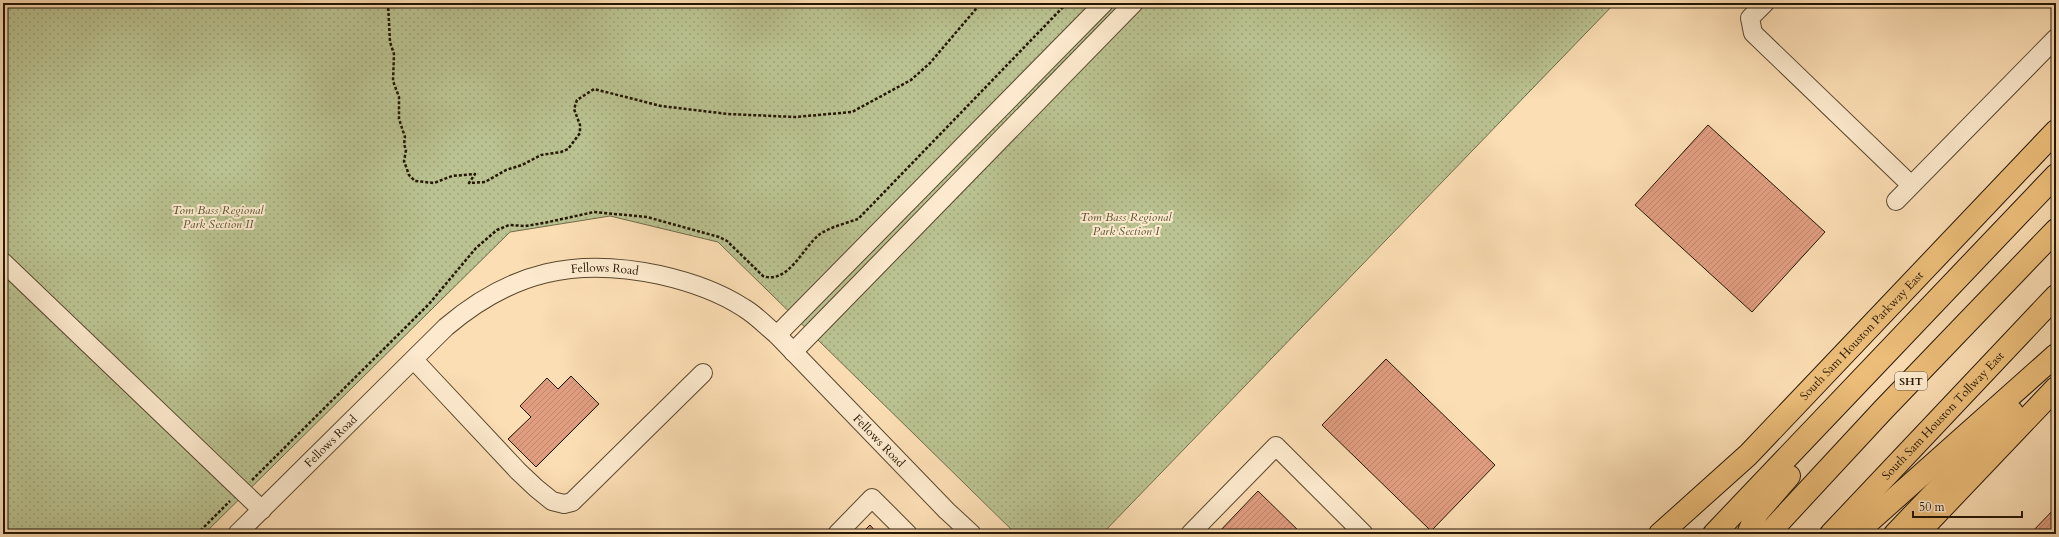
<svg xmlns="http://www.w3.org/2000/svg" width="2059" height="537" viewBox="0 0 2059 537" font-family="Cardo,serif">
<style>
.park{fill:url(#park-dots);stroke:#6f6c4a}
.building{fill:url(#building-hatch);stroke:#241602}
.lines{fill:none;stroke-linecap:round;stroke-linejoin:round}
.minor-casing{stroke:#5a482e;stroke-width:20}
.major-casing{stroke:#241602;stroke-width:24}
.highway-casing{stroke:#241602;stroke-width:24}
.path{stroke:#241602;stroke-width:2.5;stroke-dasharray:3 2;stroke-linecap:butt}
.minor{stroke:#fdeace;stroke-width:18}
.major{stroke:#eebf7a;stroke-width:22}
.highway{stroke:#eebf7a;stroke-width:22}
.labels{text-anchor:middle;stroke-width:4;stroke-linejoin:round;paint-order:stroke}
.shield{fill:#fdeace;stroke:#65563f;stroke-width:1}
.shield-label{font-size:11px;font-weight:bold;fill:#241602}
.park-label{font-size:12px;font-style:italic;fill:#585234;stroke:#fdeace}
.street-label{font-size:12px;fill:#241602;stroke:#fdeace}
</style>
<defs>
<pattern id="park-dots" width="8" height="8" patternUnits="userSpaceOnUse"><rect width="8" height="8" fill="#bac291"/><path d="M2 2h.1M6 6h.1" fill="none" stroke="#a0a67b" stroke-width="1.8" stroke-linecap="round"/></pattern>
<pattern id="building-hatch" width="6" height="6" patternUnits="userSpaceOnUse"><rect width="6" height="6" fill="#e09d80"/><path d="M-1 1l2-2M0 6l6-6M5 7l2-2" fill="none" stroke="#c0866d"/></pattern>
</defs>
<rect width="100%" height="100%" fill="#fcdeb4"/>
<filter id="stains"><feTurbulence type="fractalNoise" baseFrequency=".005" numOctaves="4"/><feColorMatrix values="0 0 0 0 .2 0 0 0 0 .09 0 0 0 0 .02 0 0 0 .5 -.17"/></filter>
<radialGradient id="worn" r=".72"><stop offset=".6" stop-color="#630" stop-opacity="0"/><stop offset="1" stop-color="#630" stop-opacity=".3"/></radialGradient>
<path class="park" d="M3 3H1615L1102 534H1016L718 242 610 216 510 232 204 534H3Z"/>
<g class="building">
<path d="M1708 125 1825 232 1752 312 1635 205Z"/>
<path d="M1386 359 1495 465 1431 531 1322 425Z"/>
<path d="M571 376 599 404 536 467 508 439 531 417 520 406 547 378 558 389Z"/>
<path d="M1258 491 1302 534H1217Z"/>
<path d="M2056 507V534H2030Z"/>
<path d="M870 525 878 534H861Z"/>
</g>
<g class="lines">
<g class="minor-casing">
<g id="minor">
<path d="M1765 3 1750 18 1753 33 1911 185"/>
<path d="M1896 201 2056 38"/>
<path d="M3 262 262 510"/>
<path d="M777 335 1104 3"/>
<path d="M793 352 1134 3"/>
<path d="M414 360 518 471 536 488 552 501 564 504 572 502 703 373"/>
<path id="s1" d="M237 534 446 327C512 271 576 257 660 275 691 282 718 291 744 308 756 315 766 326 777 335L947 511 972 534"/>
<path d="M837 534 872 498 908 534"/>
<path d="M1190 534 1276 446 1364 534"/>
</g>
</g>
<g class="major-casing">
<g id="major">
<path id="s2" d="M1660 534 1748 455 2056 131"/>
<path d="M1917 534 2056 388"/>
</g>
</g>
<g class="highway-casing">
<g id="highway">
<path d="M1714 534 2056 175"/>
<path d="M1748 534 1757 513 1789 476"/>
<path d="M1768 534 1883 410 2056 230"/>
<path id="s3" d="M1831 534 2056 296"/>
<path d="M1855 534 2056 355"/>
<path d="M1895 534 2012 412"/>
</g>
</g>
<g class="path">
<path d="M388 3 390 42 394 54 393 81 399 97V119L405 137 404 144 406 150 404 161 409 175 415 181 434 183 452 176 475 174 469 183 485 182 506 170 522 165 541 155 561 152 568 149 580 133V125L574 109 577 100 594 89 661 106 728 114 795 117 852 112 911 80 930 63 981 3"/>
<path d="M252 480 429 304 476 248 497 230 509 225 525 226 544 223 594 212 647 217 719 237 727 241 763 276C788 285 803 247 820 234 831 227 846 223 858 219L863 214 1067 3"/>
<path d="M197 534 230 501"/>
</g>
<use href="#minor" class="minor"/>
<use href="#major" class="major"/>
<use href="#highway" class="highway"/>
</g>
<g class="labels">
<rect class="shield" x="1895" y="372" width="32" height="18" rx="3"/>
<g class="shield-label">
<text x="1911" y="385">SHT</text>
</g>
<g class="park-label">
<text x="218" y="214">Tom Bass Regional<tspan x="218" dy="14">Park Section II</tspan></text>
<text x="1126" y="221">Tom Bass Regional<tspan x="1126" dy="14">Park Section I</tspan></text>
</g>
<g class="street-label">
<text dy="4" stroke="none"><textPath href="#s1" startOffset="468">Fellows Road</textPath></text>
<text dy="4" stroke="none"><textPath href="#s2" startOffset="283">South Sam Houston Parkway East</textPath></text>
<text dy="4" stroke="none"><textPath href="#s3" startOffset="163">South Sam Houston Tollway East</textPath></text>
<text dy="4" stroke="none"><textPath href="#s1" startOffset="804">Fellows Road</textPath></text>
<text dy="4" stroke="none"><textPath href="#s1" startOffset="132">Fellows Road</textPath></text>
</g>
</g>
<rect width="2059" height="537" fill="none" stroke="#fcdeb4" stroke-width="16"/>
<rect x="4" y="4" width="2051" height="529" fill="none" stroke="#241602" stroke-width="2"/>
<rect x="8" y="8" width="2043" height="521" fill="none" stroke="#241602"/>
<path d="M1913 511v6h109v-6" fill="none" stroke="#241602" stroke-width="2"/>
<text x="1919" y="511" font-size="12" fill="#241602" stroke="#fdeace" stroke-width="3" paint-order="stroke">50 m</text>
<rect width="100%" height="100%" filter="url(#stains)"/>
<rect width="100%" height="100%" fill="url(#worn)"/>
</svg>
